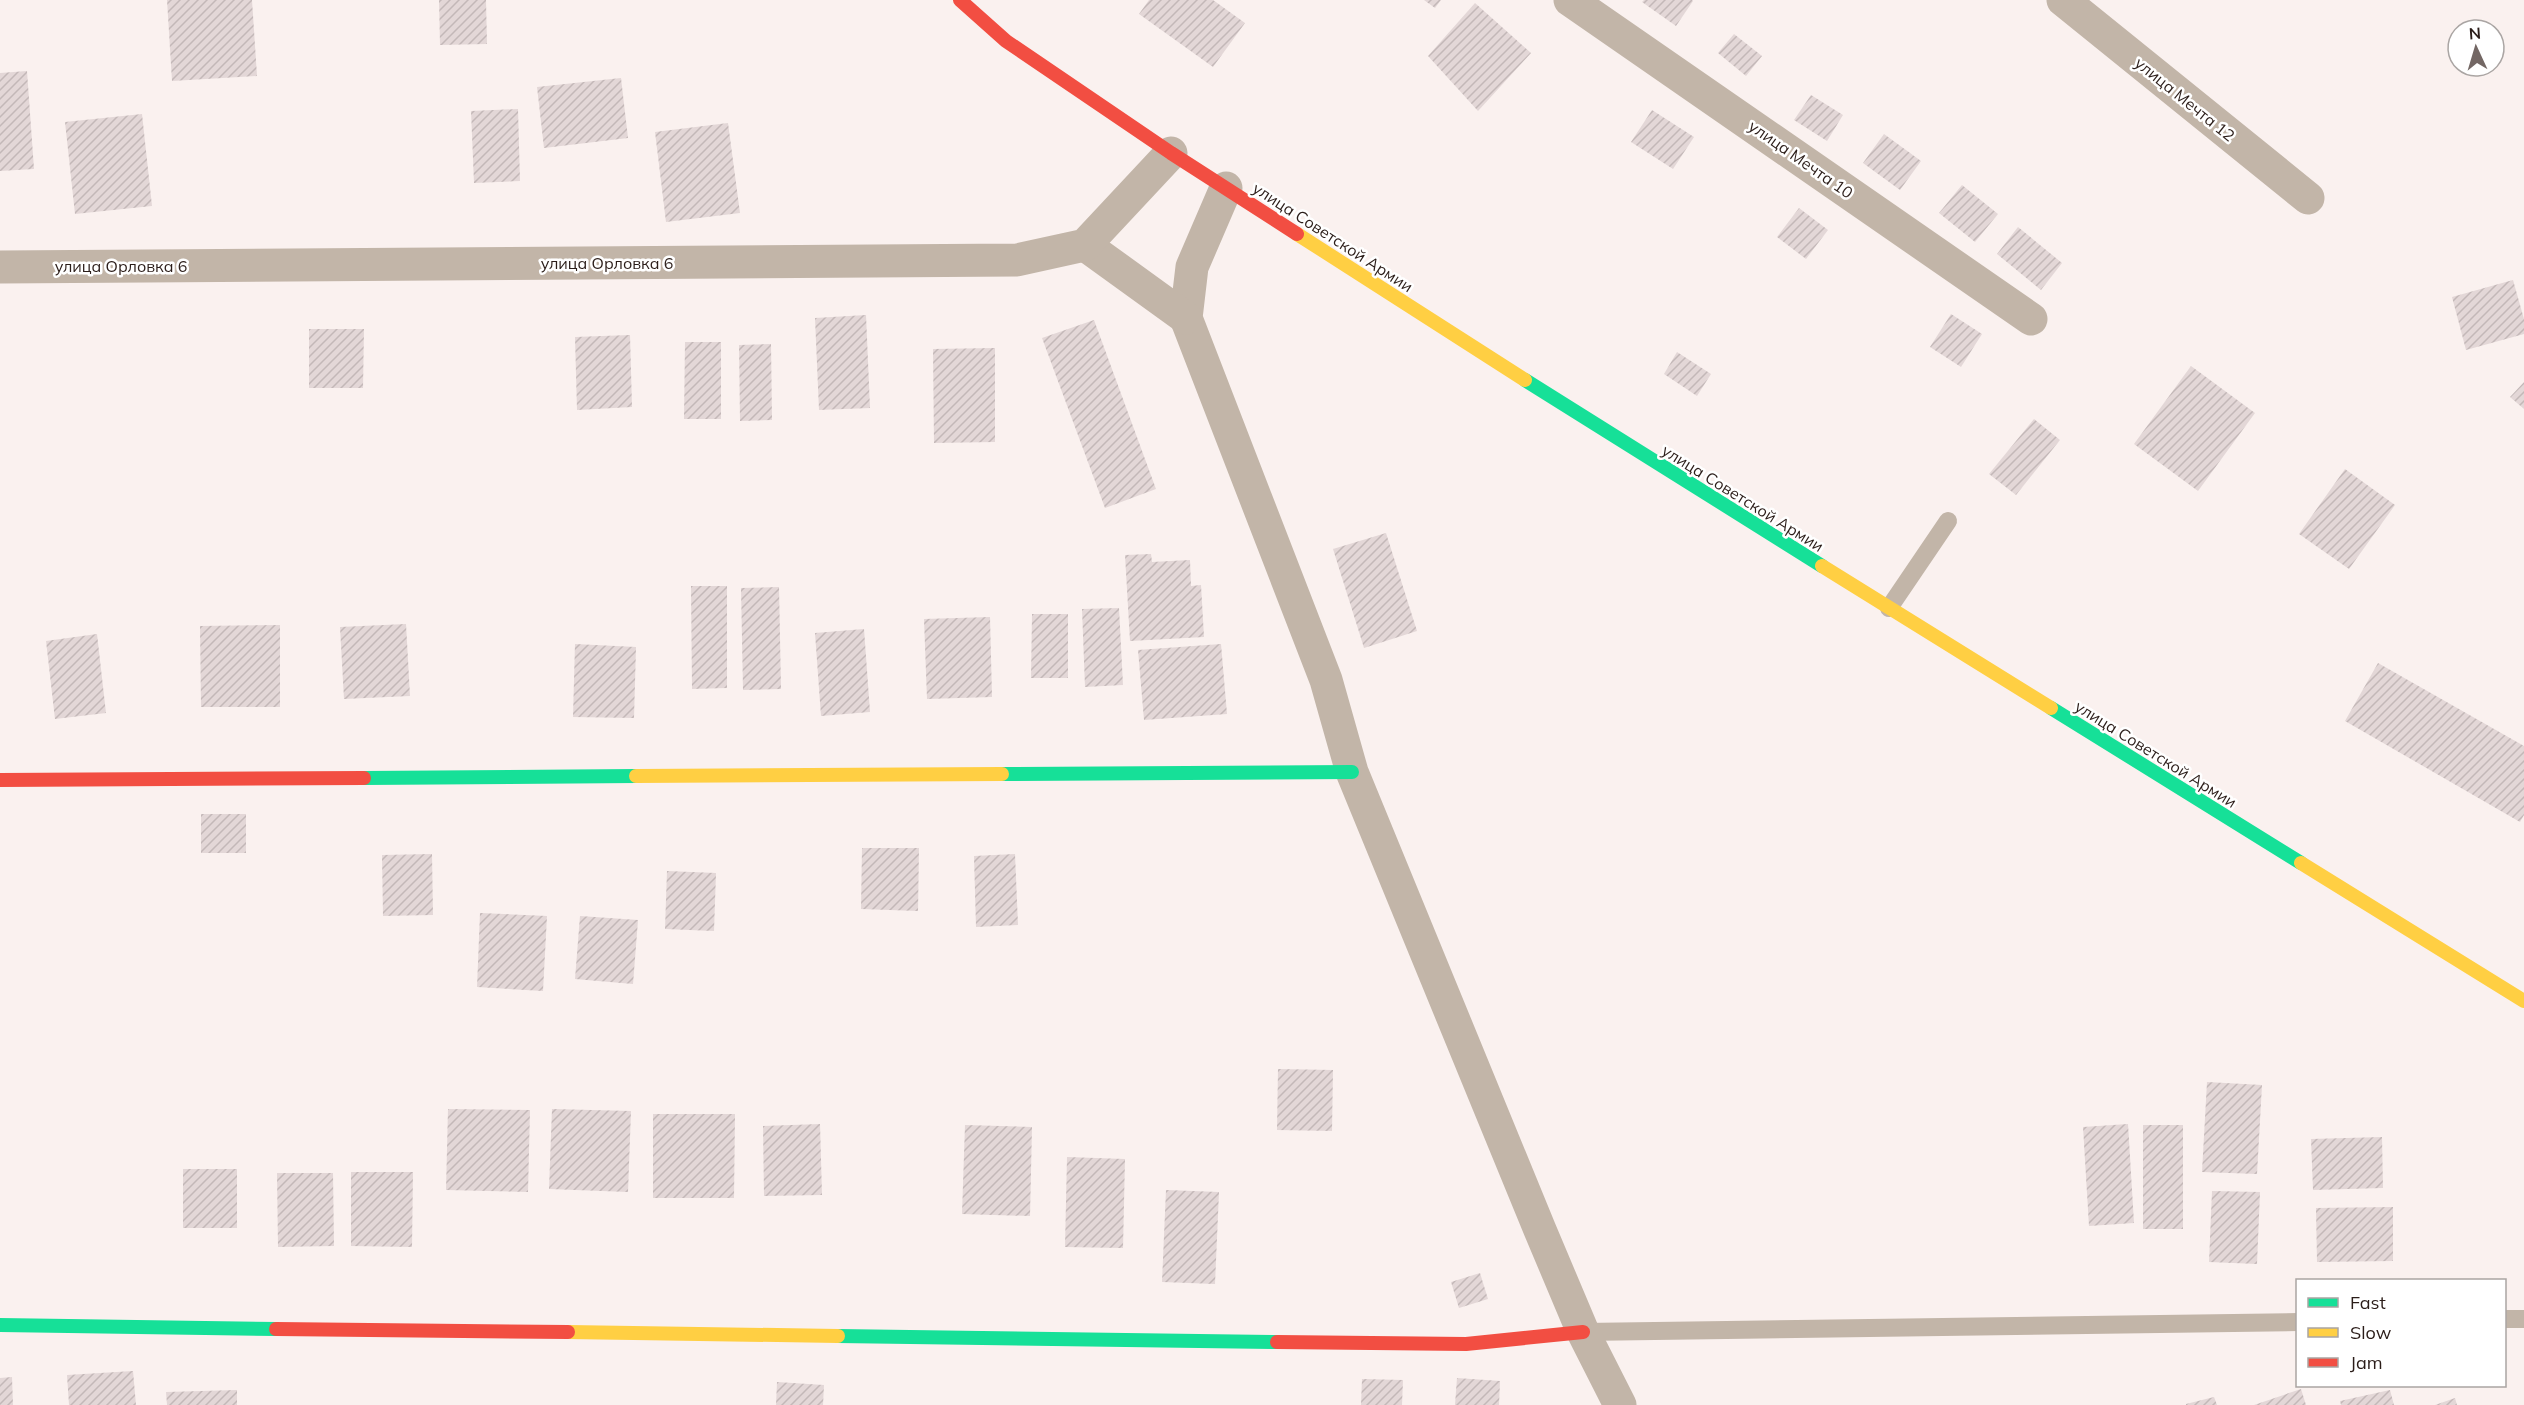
<svg xmlns="http://www.w3.org/2000/svg" width="2524" height="1405" viewBox="0 0 2524 1405" font-family="Mulish,sans-serif">
<style>
.building{fill:url(#building-hatch)}
.lines{fill:none;stroke-linecap:round;stroke-linejoin:round}
.lane{stroke:#c2b5a8;stroke-width:18}
.street{stroke:#c2b5a8;stroke-width:33}
.fast{stroke:#16e098;stroke-width:14}
.slow{stroke:#ffcf43;stroke-width:14}
.jam{stroke:#f24e42;stroke-width:14}
.labels{text-anchor:middle;stroke-width:5;stroke-linejoin:round;paint-order:stroke}
.street-label{font-size:16px;fill:#2b1d19;stroke:#fff}
</style>
<defs>
<pattern id="building-hatch" width="6" height="6" patternUnits="userSpaceOnUse" patternTransform="scale(1.5)"><rect width="6" height="6" fill="#e3d7d7"/><path d="M-1 1l2-2M0 6l6-6M5 7l2-2" fill="none" stroke="#c3b8b8"/></pattern>
</defs>
<rect width="100%" height="100%" fill="#faf1ef"/>
<g class="building">
<path d="M167 0H252L257 76 172 81Z"/>
<path d="M439 0H486L487 44 440 45Z"/>
<path d="M1149 0H1213L1245 23 1213 67 1139 14Z"/>
<path d="M1424 0H1441L1435 8Z"/>
<path d="M1644 0H1692L1693 1 1676 26 1642 2Z"/>
<path d="M1475 3 1531 53 1478 111 1428 56Z"/>
<path d="M1734 34 1762 56 1746 76 1718 53Z"/>
<path d="M27 71 34 169 0 171V73Z"/>
<path d="M621 78 628 138 544 148 537 87Z"/>
<path d="M1811 95 1843 115 1827 141 1794 120Z"/>
<path d="M518 109 520 181 474 183 471 111Z"/>
<path d="M1652 110 1694 137 1673 169 1631 142Z"/>
<path d="M142 114 152 206 75 214 65 122Z"/>
<path d="M728 123 740 213 666 222 655 132Z"/>
<path d="M1884 134 1921 161 1900 190 1863 163Z"/>
<path d="M1962 185 1998 214 1975 242 1939 213Z"/>
<path d="M1799 208 1828 230 1806 259 1777 237Z"/>
<path d="M2018 227 2062 263 2041 290 1997 254Z"/>
<path d="M2513 280 2524 319V334L2466 350 2452 297Z"/>
<path d="M1951 314 1982 334 1961 367 1930 347Z"/>
<path d="M866 315 870 408 819 410 815 318Z"/>
<path d="M1094 320 1156 489 1105 508 1042 338Z"/>
<path d="M309 329H364L363 388H309Z"/>
<path d="M630 335 632 407 577 410 575 337Z"/>
<path d="M685 342H721V419H684Z"/>
<path d="M771 344 772 420 740 421 739 345Z"/>
<path d="M995 348V442L934 443 933 349Z"/>
<path d="M1677 352 1711 374 1697 396 1664 374Z"/>
<path d="M2191 366 2255 413 2198 491 2134 444Z"/>
<path d="M2524 382V409L2510 397Z"/>
<path d="M2034 419 2060 440 2016 495 1989 474Z"/>
<path d="M2345 469 2395 505 2349 569 2299 534Z"/>
<path d="M1386 533 1417 631 1364 648 1333 549Z"/>
<path d="M1151 554 1152 562 1190 560 1191 586 1201 585 1204 637 1130 641 1125 555Z"/>
<path d="M691 586H727V688L692 689Z"/>
<path d="M779 587 781 689 743 690 741 588Z"/>
<path d="M1119 608 1123 685 1085 687 1082 609Z"/>
<path d="M1032 614H1068V678H1031Z"/>
<path d="M990 617 992 697 927 699 924 619Z"/>
<path d="M406 624 410 696 344 699 340 627Z"/>
<path d="M280 625V707H201L200 626Z"/>
<path d="M864 629 870 712 821 716 815 633Z"/>
<path d="M97 634 106 713 55 719 46 641Z"/>
<path d="M575 644 636 647 634 718 573 717Z"/>
<path d="M1221 644 1227 714 1144 720 1138 650Z"/>
<path d="M2378 663 2524 746V815L2520 822 2345 721Z"/>
<rect x="201" y="814" width="45" height="39"/>
<path d="M862 848H919L918 911 861 909Z"/>
<path d="M432 854 433 915 383 916 382 855Z"/>
<path d="M1015 854 1018 925 976 927 974 856Z"/>
<path d="M667 871 716 873 714 931 665 929Z"/>
<path d="M480 913 547 916 543 991 477 987Z"/>
<path d="M580 916 638 920 633 984 575 979Z"/>
<path d="M1278 1069 1333 1070 1332 1131 1277 1130Z"/>
<path d="M2207 1082 2262 1085 2257 1174 2202 1172Z"/>
<path d="M448 1109 530 1110 528 1192 446 1190Z"/>
<path d="M552 1109 631 1111 628 1192 549 1189Z"/>
<path d="M653 1114H735L734 1198H653Z"/>
<path d="M820 1124 822 1195 764 1196 763 1126Z"/>
<path d="M2128 1124 2134 1223 2089 1226 2083 1127Z"/>
<path d="M965 1125 1032 1127 1030 1216 962 1214Z"/>
<rect x="2143" y="1125" width="40" height="104"/>
<path d="M2382 1137 2383 1188 2313 1190 2311 1139Z"/>
<path d="M1067 1157 1125 1159 1123 1248 1065 1247Z"/>
<rect x="183" y="1169" width="54" height="59"/>
<path d="M351 1172H413L412 1247 351 1246Z"/>
<path d="M277 1173H333L334 1246 278 1247Z"/>
<path d="M1166 1190 1219 1192 1215 1284 1162 1282Z"/>
<path d="M2212 1191 2260 1192 2257 1264 2209 1262Z"/>
<path d="M2393 1207V1261L2317 1262 2316 1208Z"/>
<path d="M1480 1273 1488 1299 1459 1308 1451 1282Z"/>
<path d="M133 1371 136 1405H69L67 1375Z"/>
<path d="M12 1377 13 1405H0V1378Z"/>
<path d="M1457 1378 1500 1381 1499 1405H1455Z"/>
<path d="M1362 1379 1403 1380 1402 1405H1361Z"/>
<path d="M777 1382 824 1385 823 1405H776Z"/>
<path d="M2301 1389 2306 1405H2254Z"/>
<path d="M237 1390V1405H167L166 1392Z"/>
<path d="M2390 1390 2394 1405H2341L2340 1401Z"/>
<path d="M2214 1397 2217 1405H2186V1404Z"/>
<path d="M2455 1398 2457 1405H2435Z"/>
</g>
<g class="lines">
<g class="lane">
<path d="M1889 608 1948 521"/>
<path d="M2504 1319H2524"/>
<path d="M1583 1332 2298 1322"/>
</g>
<g class="street">
<path d="M1570 0 2031 319"/>
<path d="M2063 0 2308 198"/>
<path d="M1226 188 1192 267 1186 318 1326 680 1352 772 1540 1230 1583 1332 1620 1405"/>
<path d="M1085 245 1186 318"/>
<path d="M0 267 1017 260 1085 245 1171 153"/>
</g>
<g class="fast">
<path d="M1525 380 1822 566"/>
<path d="M2051 708 2301 863"/>
<path d="M1002 774 1352 772"/>
<path d="M364 778 636 776"/>
<path d="M0 1325 276 1329"/>
<path d="M838 1336 1277 1342"/>
</g>
<g class="slow">
<path d="M1297 234 1525 380"/>
<path d="M1822 566 2051 708"/>
<path d="M636 776 1002 774"/>
<path d="M2301 863 2524 1001"/>
<path d="M568 1332 838 1336"/>
</g>
<g class="jam">
<path d="M960 0 1006 41 1171 153 1297 234"/>
<path d="M0 780 364 778"/>
<path d="M276 1329 568 1332"/>
<path d="M1277 1342 1466 1344 1583 1332"/>
</g>
</g>
<g class="labels">
<g class="street-label">
<text transform="translate(2185 99) rotate(39)" y="6">улица Мечта 12</text>
<text transform="translate(1801 159) rotate(35)" y="6">улица Мечта 10</text>
<text transform="translate(1333 237) rotate(33)" y="6">улица Советской Армии</text>
<text x="607" y="269">улица Орловка 6</text>
<text x="121" y="272">улица Орловка 6</text>
<text transform="translate(1743 498) rotate(32)" y="6">улица Советской Армии</text>
<text transform="translate(2156 754) rotate(32)" y="6">улица Советской Армии</text>
</g>
</g>
<rect x="2296" y="1279" width="210" height="108" fill="#ffffff" stroke="#aaa5a3" stroke-width="1.5"/>
<rect x="2308" y="1298" width="30" height="9" fill="#16e098" stroke="#aaa5a3" stroke-width="1.5"/>
<text x="2350" y="1309" font-size="18" fill="#2b1d19">Fast</text>
<rect x="2308" y="1328" width="30" height="9" fill="#ffcf43" stroke="#aaa5a3" stroke-width="1.5"/>
<text x="2350" y="1339" font-size="18" fill="#2b1d19">Slow</text>
<rect x="2308" y="1358" width="30" height="9" fill="#f24e42" stroke="#aaa5a3" stroke-width="1.5"/>
<text x="2350" y="1369" font-size="18" fill="#2b1d19">Jam</text>
<g transform="translate(2476 48) rotate(356)"><circle r="28" fill="#ffffff" stroke="#aaa5a3" stroke-width="1.5"/>
<path d="M0-4.5L10 22L0 15L-10 22Z" fill="#736764"/>
<text y="-9" font-size="16" font-weight="bold" text-anchor="middle" fill="#2b1d19">N</text>
</g>
</svg>
